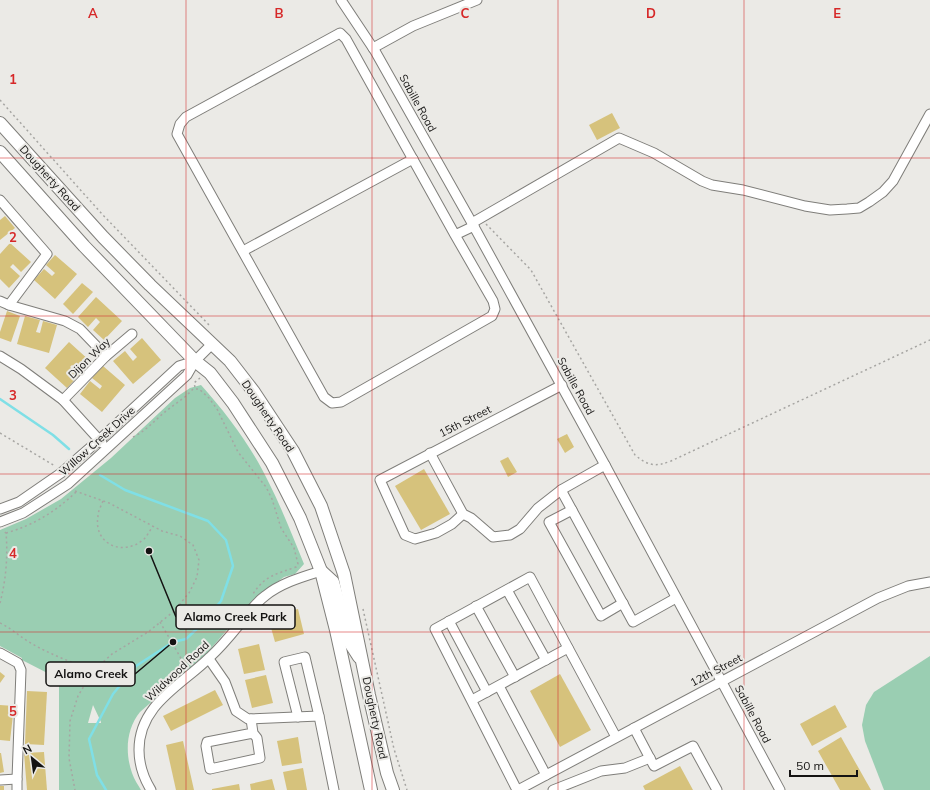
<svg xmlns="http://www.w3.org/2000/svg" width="930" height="790" viewBox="0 0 930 790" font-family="Mulish,sans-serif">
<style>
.green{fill:#9aceb2;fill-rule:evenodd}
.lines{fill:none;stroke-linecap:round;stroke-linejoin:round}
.stream{stroke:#7fdfe6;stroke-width:2.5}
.building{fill:#d6c27c}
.minor-casing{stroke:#7f7e7a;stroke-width:11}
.major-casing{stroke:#7f7e7a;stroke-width:14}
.path{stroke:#a6a5a2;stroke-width:1.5;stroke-dasharray:2 3;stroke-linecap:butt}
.minor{stroke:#fff;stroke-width:9}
.major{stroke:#fff;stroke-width:12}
.grid{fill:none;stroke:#d62828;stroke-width:1;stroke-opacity:0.55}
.labels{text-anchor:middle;stroke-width:4;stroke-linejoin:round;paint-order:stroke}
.street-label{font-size:11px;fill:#141312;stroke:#ebeae6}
.grid-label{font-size:13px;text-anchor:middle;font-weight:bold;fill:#d62828;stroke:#ebeae6;stroke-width:4;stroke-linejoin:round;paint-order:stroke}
.leader{fill:none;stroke:#141312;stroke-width:1.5}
.callout-dot{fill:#141312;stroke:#ebeae6;stroke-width:1.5}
.callout{fill:#ebeae6;stroke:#141312;stroke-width:1.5}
.callout-label{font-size:12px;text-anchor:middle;font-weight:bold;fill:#141312}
</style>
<rect width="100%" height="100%" fill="#ebeae6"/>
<g class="green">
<path d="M201 385C227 414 252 447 269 483 282 509 293 537 304 564L295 574 284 577 253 600 207 653 140 712C126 729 125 753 132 773 134 779 138 785 141 790H59V679L22 660V658L0 646V530L26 519 61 499 111 458 175 398 190 388ZM93 705 101 722V723H88Z"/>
<path d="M930 656V790H884L865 741 862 725 866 705 874 692Z"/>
</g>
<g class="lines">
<g class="stream">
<path d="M0 399 53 435 69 449"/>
<path d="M100 475 125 490 208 521 226 540 233 566 221 601 201 625 186 639 173 642 136 666 113 694 89 739 97 775 106 790"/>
</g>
</g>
<g class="building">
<path d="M612 113 620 128 597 140 589 125Z"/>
<path d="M5 216 15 228 0 240V220Z"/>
<path d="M10 243 31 262 21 272 13 264 10 267 20 276 9 288 0 279V254Z"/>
<path d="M55 255 77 274 55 299 34 280 44 269 52 276 55 273 46 265Z"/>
<path d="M82 283 93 292 73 314 63 304Z"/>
<path d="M96 297 122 321 104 340 93 330 100 322 96 318 88 327 78 317Z"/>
<path d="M7 311 20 316 11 342 0 338V332Z"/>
<path d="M25 316 40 320 36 332 40 333 43 321 57 325 49 353 17 344Z"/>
<path d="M142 338 161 360 133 384 113 361 125 351 133 361 137 357 130 349Z"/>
<path d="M69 342 90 361 80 372 72 365 70 367 79 375 67 388 45 368Z"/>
<path d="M103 366 125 385 102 412 80 394 90 381 100 389 102 386 92 378Z"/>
<path d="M567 434 574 447 565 453 557 439Z"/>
<path d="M508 457 517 472 508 477 500 461Z"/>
<path d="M424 469 450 514 421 530 395 486Z"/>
<path d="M298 609 304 634 275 642 268 617Z"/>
<path d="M259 644 265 670 244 674 238 649Z"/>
<path d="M0 672 5 676 0 683Z"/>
<path d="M560 674 591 730 560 747 530 691Z"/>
<path d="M266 675 273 703 252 708 245 680Z"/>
<path d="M215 690 223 705 171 731 163 716Z"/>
<path d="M27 691 47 692 44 745 25 744Z"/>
<path d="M0 705 14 706 10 741 0 740Z"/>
<path d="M835 705 847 727 812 746 800 724Z"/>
<path d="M298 737 302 763 282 766 277 741Z"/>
<path d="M841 737 871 790H840L818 751Z"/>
<path d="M183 741 194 790H176L166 745Z"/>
<path d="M44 752 47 790H27L24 753Z"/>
<path d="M0 753H1L4 772 0 773Z"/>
<path d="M680 766 693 790H645L643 786Z"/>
<path d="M303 768 307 790H287L283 772Z"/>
<path d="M272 779 275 790H251L250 784Z"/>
<path d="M239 784 240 790H212V789Z"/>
<rect x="0" y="786" width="4" height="4"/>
</g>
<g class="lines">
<g class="minor-casing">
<g id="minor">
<path d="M341 0 375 51 472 223 605 465 780 790"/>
<path d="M373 48 413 26 477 0"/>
<path d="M0 200 47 254 9 305"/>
<path d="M472 223 619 138 654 153 702 181 712 185 743 190 805 206 830 210 847 209 859 208 869 202 883 192 893 181 930 114"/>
<path d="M455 235 493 301 495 309 492 316 341 402 332 403 324 397 177 134 180 124 186 117 340 33 346 39 455 235 474 226"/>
<path d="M243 251 413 159"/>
<path d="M0 301 9 305 65 321 80 329 106 356"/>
<path d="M0 356 21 369 63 400 102 443"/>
<path d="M63 400 106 356 132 334"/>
<path d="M430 453 463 514 471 518 493 537 510 535 520 529 538 508 561 490 605 465"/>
<path d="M561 490 633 622 676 598"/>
<path d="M0 509 19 502 61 473 99 440 179 366 195 361"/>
<path d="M572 510 549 522 601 616 623 603"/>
<path d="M463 514 452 524 436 533 415 539 405 535 380 480 562 385"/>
<path d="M0 522 23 513 68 484 187 375 195 361 212 344"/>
<path d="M507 590 546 660"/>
<path d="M476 606 515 677"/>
<path d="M449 621 487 692"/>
<path d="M0 653 18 663 21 670 17 779V790"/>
<path d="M209 659 225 682 236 711 248 719 319 716 334 790"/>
<path d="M499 686 546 775"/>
<path d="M472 700 568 648"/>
<path d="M298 717 284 662 305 657 319 716"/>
<path d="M251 719 253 733 207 742 206 746 210 769 260 758 257 738 253 733"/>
<path d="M634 728 654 766 693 746 717 790"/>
<path d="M0 780 17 779"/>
<path d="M151 790C143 777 139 765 139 750 139 704 182 685 210 657 221 647 230 636 239 625 247 615 254 604 265 596 281 583 302 577 321 571"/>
<path d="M517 790 435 629 530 577 616 737"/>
<path d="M518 790 878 598 908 586 930 582"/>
<path d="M553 790 601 771 625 768 650 758"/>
</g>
</g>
<g class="major-casing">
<g id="major">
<path d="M0 123 103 237 150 285 230 361 254 392 293 451 321 506 344 574 369 695 387 773 393 790"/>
<path d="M0 152 84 246 195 361 210 373 233 403 272 463 300 518 321 571 336 630 371 790"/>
<path d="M321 571 333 582 350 643 359 657"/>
</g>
</g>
<g class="path">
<path d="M0 100 102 214 211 327"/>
<path d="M486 224 531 270 635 455C648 466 656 467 671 461L930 340"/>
<path d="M195 387 194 383 200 378"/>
<path d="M0 433 55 466"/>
<path d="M133 437C146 431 155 420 166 411 175 404 185 398 193 389H199L209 398 217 409 238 452 266 487 272 499 281 528 294 548 298 564 296 567C277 574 265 575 253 594"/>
<path d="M75 491 109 503 162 531 180 536 193 545 199 560 197 577 189 593 173 612 148 632 112 654 93 671 78 696 70 721 69 758 75 790"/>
<path d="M103 501C101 506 98 511 98 516 93 545 124 557 144 539 148 535 150 530 153 526"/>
<path d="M6 533C34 525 55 512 76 492"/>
<path d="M0 603C6 580 8 556 6 533L3 531"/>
<path d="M363 609 394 749 407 790"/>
<path d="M160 622 186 667"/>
<path d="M0 623C11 628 19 636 29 642 49 654 71 662 92 670"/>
<path d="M183 661 202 648H207"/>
</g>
<use href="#minor" class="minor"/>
<use href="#major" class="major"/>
</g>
<path class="grid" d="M186 0V790M372 0V790M558 0V790M744 0V790M0 158H930M0 316H930M0 474H930M0 632H930"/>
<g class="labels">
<g class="street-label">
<text transform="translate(418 103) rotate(61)" y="4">Sabille Road</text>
<text transform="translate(50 178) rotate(48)" y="4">Dougherty Road</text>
<text transform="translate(89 358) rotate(-44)" y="4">Dijon Way</text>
<text transform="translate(576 386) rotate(61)" y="4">Sabille Road</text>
<text transform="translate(268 416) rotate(56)" y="4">Dougherty Road</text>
<text transform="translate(465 421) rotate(-27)" y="4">15th Street</text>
<text transform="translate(97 441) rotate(-42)" y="4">Willow Creek Drive</text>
<text transform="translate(716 670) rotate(-28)" y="4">12th Street</text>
<text transform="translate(177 671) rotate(-43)" y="4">Wildwood Road</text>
<text transform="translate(753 714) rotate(62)" y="4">Sabille Road</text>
<text transform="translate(375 718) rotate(78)" y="4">Dougherty Road</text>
</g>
</g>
<g class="grid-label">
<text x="93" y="18">A</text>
<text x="279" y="18">B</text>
<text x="465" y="18">C</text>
<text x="651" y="18">D</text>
<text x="837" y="18">E</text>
<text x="13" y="84">1</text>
<text x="13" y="242">2</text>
<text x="13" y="400">3</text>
<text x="13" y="558">4</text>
<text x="13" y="716">5</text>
</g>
<path class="leader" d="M149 551L176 617M173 642L135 674"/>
<g class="callout-dot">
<circle cx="149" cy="551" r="4"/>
<circle cx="173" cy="642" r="4"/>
</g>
<g class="callout">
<rect x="176" y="605" width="119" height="24" rx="4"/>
<rect x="46" y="662" width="89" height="24" rx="4"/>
</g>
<g class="callout-label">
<text x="235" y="621">Alamo Creek Park</text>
<text x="91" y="678">Alamo Creek</text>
</g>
<g transform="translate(32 758) rotate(331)" stroke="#ebeae6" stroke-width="3" paint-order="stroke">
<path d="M0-3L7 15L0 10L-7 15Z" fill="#141312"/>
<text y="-6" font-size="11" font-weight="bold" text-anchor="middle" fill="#141312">N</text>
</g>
<path d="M790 770v6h67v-6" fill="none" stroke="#141312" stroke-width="2"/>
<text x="796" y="770" font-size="12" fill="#141312" stroke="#ebeae6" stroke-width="3" paint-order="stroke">50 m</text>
</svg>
